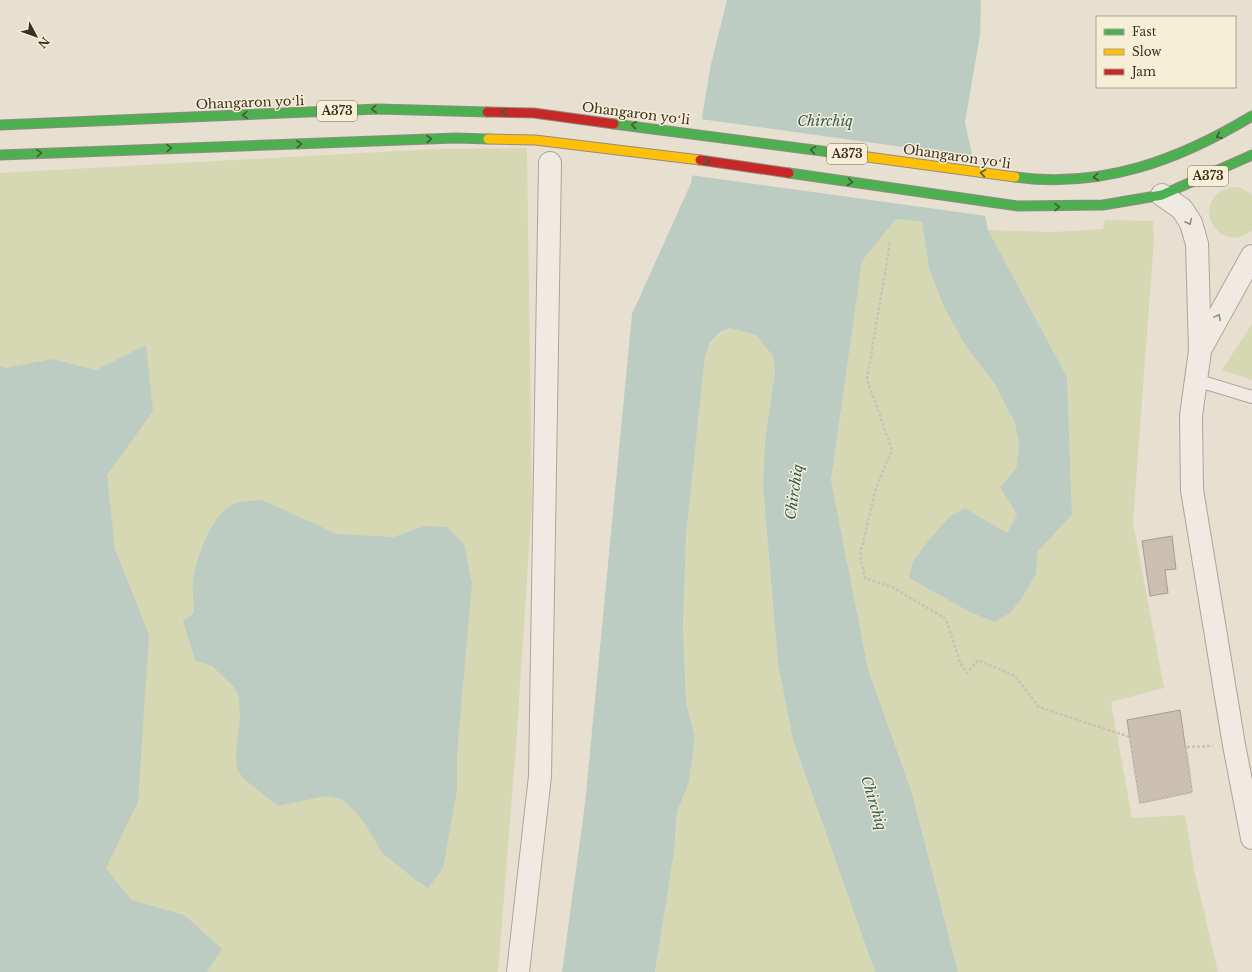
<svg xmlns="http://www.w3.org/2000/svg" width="1252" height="972" viewBox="0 0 1252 972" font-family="'Libre Baskerville',serif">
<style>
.green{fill:#d6d7b3}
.water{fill:#bcccc2}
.pier{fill:#e7e0d1}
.building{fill:#cbbfb2;stroke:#a89c90}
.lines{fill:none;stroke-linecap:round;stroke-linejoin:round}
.lane-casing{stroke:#ada599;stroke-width:14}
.street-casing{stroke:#ada599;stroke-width:24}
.fast-casing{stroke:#928b80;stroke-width:11}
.slow-casing{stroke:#928b80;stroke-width:11}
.jam-casing{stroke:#928b80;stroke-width:11}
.path{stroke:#c8c2b9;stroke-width:2.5;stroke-dasharray:3 2;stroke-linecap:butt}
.lane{stroke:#efebe3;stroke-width:12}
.street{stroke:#efebe3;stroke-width:22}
.fast{stroke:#4caf50;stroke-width:9}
.slow{stroke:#ffc107;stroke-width:9}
.jam{stroke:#c62828;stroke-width:9}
.oneway{stroke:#425b31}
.oneway2{stroke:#968c82}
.labels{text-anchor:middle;stroke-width:3;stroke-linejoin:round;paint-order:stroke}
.shield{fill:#f7eed8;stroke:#756857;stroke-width:1}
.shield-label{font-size:12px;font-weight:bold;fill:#3d2e20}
.street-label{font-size:13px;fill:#3d2e20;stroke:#f7eed8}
.water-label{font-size:14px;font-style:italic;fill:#2f5d5a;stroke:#f7eed8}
</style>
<rect width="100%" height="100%" fill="#e7e0d1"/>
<g class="green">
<path d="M527 148 532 503 516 747 498 972H0V173L434 149Z"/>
<path d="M1233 187 1242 188 1252 195V230C1219 259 1185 198 1233 187Z"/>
<path d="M896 219 922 222 929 268 967 348 995 384 1015 423 1019 445 1016 469 1000 487 1017 515 1007 533 965 508 950 516 913 561 1036 574 1038 551 1072 515 1067 377 988 230 1053 232 1103 229 1105 220 1153 221 1154 239 1133 522 1164 688 1111 702 1132 818 1185 815 1195 873 1218 972H958L912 793 868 669 831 481 862 261Z"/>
<path d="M1252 324V380L1222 370Z"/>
<path d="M730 328 756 335 773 356 775 371 765 439 763 486 778 664 793 740 875 972H655L674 852 677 812 689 782 695 737 686 702 683 626 686 536 705 356C710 342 716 335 730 328Z"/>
</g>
<g class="water">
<path d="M727 0H981L980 35 965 122 988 230 1067 377 1072 515 1038 551 1036 574 1021 599 1010 613 995 622 970 612 909 578 913 561 929 540 950 516 965 508 1007 533 1017 515 1000 487 1016 469 1019 445 1015 423 995 384 967 348 944 307 929 268 922 222 896 219 862 261 831 480 868 669 912 793 958 972H875L793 740 778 664 763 486 765 440 775 371 773 356 756 335 730 328 719 333 710 343 705 356 686 536 683 626 686 702 695 737 689 782 677 812 674 852 655 972H562L585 804 632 314 691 183 711 64Z"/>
<path d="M146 345 153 411 107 475 115 549 149 635 138 802 106 868 131 900 184 915 222 949 207 972H0V366L6 368 52 359 96 370Z"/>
<path d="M262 500 337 534 394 537 425 526 447 527 464 544 472 583 457 753V790L443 868 428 888 417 881 383 854 365 824 356 812 342 799 325 796 278 806 243 778 237 769 236 754 240 719 239 696 233 686 212 666 195 660 183 621 194 613C194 603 192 592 193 582 194 562 212 514 232 505 241 501 252 501 262 500Z"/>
</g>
<path class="pier" d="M700 119 975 157 987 216 690 175Z"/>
<g class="building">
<path d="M1172 536 1176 569 1165 570 1168 593 1150 596 1142 541Z"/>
<path d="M1180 710 1192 792 1140 803 1127 720Z"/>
</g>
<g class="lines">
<g class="lane-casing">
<path id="lane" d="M1196 380 1252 397"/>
</g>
<g class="street-casing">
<g id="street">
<path d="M1162 195 1182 209 1191 223 1197 244 1200 351 1191 416 1192 490 1234 745 1252 838"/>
<path d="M1200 350 1252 256"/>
<path d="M518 972 540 776 550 163"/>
</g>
</g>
<g class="fast-casing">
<g id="fast">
<path d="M614 124 853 155"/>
<path d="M0 125 378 109 487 112"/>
<path d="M0 155 456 138 488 139"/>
<path d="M789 173 1018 206 1103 205 1162 195 1252 155"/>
<path d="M1015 177C1102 189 1179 160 1252 116"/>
</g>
</g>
<g class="slow-casing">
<g id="slow">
<path d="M488 139 535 140 700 160"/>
<path d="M853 155 1015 177"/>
</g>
</g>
<g class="jam-casing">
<g id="jam">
<path d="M487 112 534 113 614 124"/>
<path d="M700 160 789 173"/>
</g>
</g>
<path class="path" d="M890 243 867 379 892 450 876 488 860 555 865 578 892 587 946 619 960 662 967 673 978 660 1015 676 1039 707 1130 737 1140 803 1192 792 1186 747 1213 746"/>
<use href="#lane" class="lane"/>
<use href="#street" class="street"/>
<use href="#fast" class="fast"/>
<use href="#slow" class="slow"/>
<use href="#jam" class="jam"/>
</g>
<defs><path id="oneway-chevron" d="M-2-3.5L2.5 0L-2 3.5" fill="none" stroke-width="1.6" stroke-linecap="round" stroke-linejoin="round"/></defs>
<g class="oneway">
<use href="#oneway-chevron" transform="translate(374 109) rotate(178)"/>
<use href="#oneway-chevron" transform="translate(504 112) rotate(-178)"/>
<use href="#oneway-chevron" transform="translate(245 115) rotate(178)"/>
<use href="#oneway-chevron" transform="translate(634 125) rotate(-172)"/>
<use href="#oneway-chevron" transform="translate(1219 136) rotate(154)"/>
<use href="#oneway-chevron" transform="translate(429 139) rotate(-2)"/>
<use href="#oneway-chevron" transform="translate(299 144) rotate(-2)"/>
<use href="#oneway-chevron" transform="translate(169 148) rotate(-2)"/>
<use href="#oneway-chevron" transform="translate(813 150) rotate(-172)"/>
<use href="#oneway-chevron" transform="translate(39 153) rotate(-2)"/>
<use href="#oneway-chevron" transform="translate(707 161) rotate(8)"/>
<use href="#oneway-chevron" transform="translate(983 173) rotate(-172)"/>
<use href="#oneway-chevron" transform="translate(1096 177) rotate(175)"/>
<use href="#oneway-chevron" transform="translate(850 182) rotate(8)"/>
<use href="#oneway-chevron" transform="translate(1057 207) rotate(-1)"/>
</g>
<g class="oneway2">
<use href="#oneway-chevron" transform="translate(1189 222) rotate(63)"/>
<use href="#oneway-chevron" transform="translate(1218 317) rotate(-62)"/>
</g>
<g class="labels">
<g class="shield">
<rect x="317" y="101" width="40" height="20" rx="3"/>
<rect x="827" y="144" width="40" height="20" rx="3"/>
<rect x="1188" y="166" width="40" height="20" rx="3"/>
</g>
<g class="shield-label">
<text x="337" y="115">A373</text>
<text x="847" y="158">A373</text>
<text x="1208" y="180">A373</text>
</g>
<g class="street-label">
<text transform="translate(250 102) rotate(-2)" y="5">Ohangaron yoʻli</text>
<text transform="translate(636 113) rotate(7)" y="5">Ohangaron yoʻli</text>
<text transform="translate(957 156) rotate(8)" y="5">Ohangaron yoʻli</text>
</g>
<g class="water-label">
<text x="825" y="126">Chirchiq</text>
<text transform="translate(794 492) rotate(-82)" y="5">Chirchiq</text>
<text transform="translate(874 803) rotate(73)" y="5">Chirchiq</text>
</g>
</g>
<rect x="1096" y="16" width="140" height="72" fill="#f7eed8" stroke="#ada18e"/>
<rect x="1104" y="29" width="20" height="6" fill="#4caf50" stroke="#ada18e"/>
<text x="1132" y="36" font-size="12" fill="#3d2e20">Fast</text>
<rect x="1104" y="49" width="20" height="6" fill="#ffc107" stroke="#ada18e"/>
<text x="1132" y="56" font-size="12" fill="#3d2e20">Slow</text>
<rect x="1104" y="69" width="20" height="6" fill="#c62828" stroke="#ada18e"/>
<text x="1132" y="76" font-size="12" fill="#3d2e20">Jam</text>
<g transform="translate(36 36) rotate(131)" stroke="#f7eed8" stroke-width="3" paint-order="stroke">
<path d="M0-3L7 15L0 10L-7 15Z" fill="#3d2e20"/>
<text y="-6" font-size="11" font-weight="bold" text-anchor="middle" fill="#3d2e20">N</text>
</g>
</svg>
